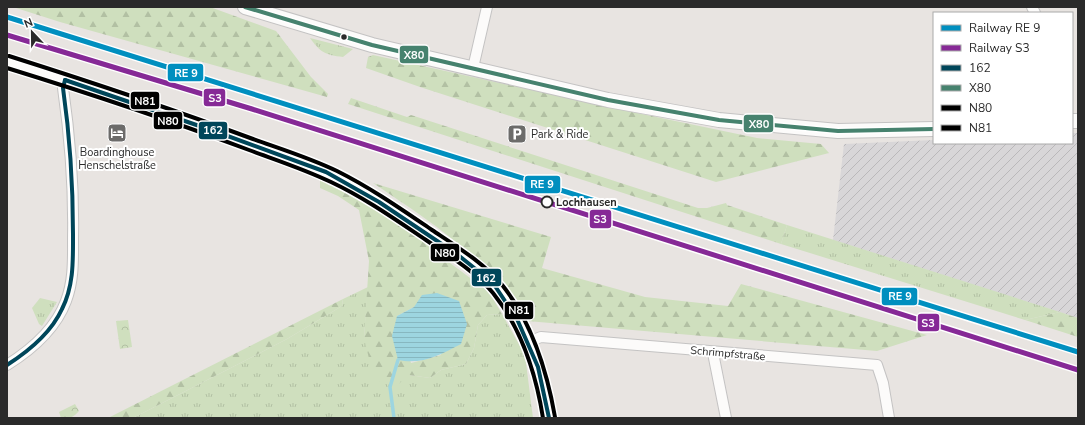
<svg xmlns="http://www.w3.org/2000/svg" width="1085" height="425" viewBox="0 0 1085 425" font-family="'Nunito Sans',sans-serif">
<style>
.industrial{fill:url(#industrial-furrows)}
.grass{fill:url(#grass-tufts)}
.forest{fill:url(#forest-firs);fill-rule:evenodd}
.park{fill:url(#park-crowns)}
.water{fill:url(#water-rules)}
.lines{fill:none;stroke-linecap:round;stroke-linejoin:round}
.stream{stroke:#9dd5e0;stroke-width:3.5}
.street-casing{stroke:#c4c3c3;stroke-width:12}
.secondary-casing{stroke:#c4c3c3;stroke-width:16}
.street{stroke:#fcfbfa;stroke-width:10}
.secondary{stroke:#fcfbfa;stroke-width:14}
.bus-1-casing{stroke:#fff;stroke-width:7}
.bus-2-casing{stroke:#fff;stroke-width:7}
.bus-3-casing{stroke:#fff;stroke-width:7}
.bus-4-casing{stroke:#fff;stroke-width:7}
.bus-1{stroke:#00465a;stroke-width:4}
.bus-2{stroke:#46826e;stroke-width:4}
.bus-3{stroke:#000;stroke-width:4}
.bus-4{stroke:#000;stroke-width:4}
.rail-1-casing{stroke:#fff;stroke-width:8}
.rail-2-casing{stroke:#fff;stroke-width:8}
.rail-1{stroke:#008fbf;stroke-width:5}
.rail-2{stroke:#862996;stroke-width:5}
.bus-dot{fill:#2a2a2a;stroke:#fff;stroke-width:1.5}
.stop-dot{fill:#fff;stroke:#2a2a2a;stroke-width:2}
.labels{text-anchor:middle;stroke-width:4;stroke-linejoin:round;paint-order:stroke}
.poi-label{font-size:11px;fill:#2a2a2a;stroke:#fff;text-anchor:start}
.stop-label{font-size:11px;font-weight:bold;fill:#2a2a2a;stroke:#fff;text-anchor:start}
.street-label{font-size:11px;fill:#2a2a2a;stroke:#fff}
.line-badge{stroke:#fff;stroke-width:1.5}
.badge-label{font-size:11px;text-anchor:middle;font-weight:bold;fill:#fff}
</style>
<defs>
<pattern id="industrial-furrows" width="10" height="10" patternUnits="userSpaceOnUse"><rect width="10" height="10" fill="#d8d6d8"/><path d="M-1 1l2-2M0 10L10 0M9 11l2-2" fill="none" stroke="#bab8ba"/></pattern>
<pattern id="grass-tufts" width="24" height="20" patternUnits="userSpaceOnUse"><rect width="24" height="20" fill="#cfdfbe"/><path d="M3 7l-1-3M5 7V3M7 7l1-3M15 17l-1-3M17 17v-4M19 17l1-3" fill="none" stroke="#b2c0a3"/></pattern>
<pattern id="forest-firs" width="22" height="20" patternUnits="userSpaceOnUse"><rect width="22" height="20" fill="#cfdfbe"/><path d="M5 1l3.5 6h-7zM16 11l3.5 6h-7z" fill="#b2c0a3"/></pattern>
<pattern id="park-crowns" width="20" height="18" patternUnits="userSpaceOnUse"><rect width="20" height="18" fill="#cfdfbe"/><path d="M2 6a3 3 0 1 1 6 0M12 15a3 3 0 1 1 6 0" fill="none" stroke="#b2c0a3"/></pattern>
<pattern id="water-rules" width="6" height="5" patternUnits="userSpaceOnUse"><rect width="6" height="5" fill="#9dd5e0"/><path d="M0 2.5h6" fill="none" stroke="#87b7c0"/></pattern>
</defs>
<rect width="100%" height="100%" fill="#e8e4e1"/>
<path class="industrial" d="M1072 133H1078V318L833 240 844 144 934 140V143H1072Z"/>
<g class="grass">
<path d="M310 38 353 49 343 57C325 55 320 52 310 38Z"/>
<path d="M787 225 1060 312 1025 320 781 244Z"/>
<path d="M368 287 364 338 409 375 430 378 441 370 466 364 474 348 478 325 487 315 502 314 525 355 533 418H133L287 339 342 306 343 299Z"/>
<path d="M40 298 57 302 42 326 39 324 32 308Z"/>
</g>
<g class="forest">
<path d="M13 7H210L276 31 311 77 328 94 327 97 60 22Z"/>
<path d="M373 55 613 108 757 138 821 144 829 153 716 182 420 87 366 68 368 57Z"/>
<path d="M351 98 407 117 411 115 698 208H707L726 203 727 205 787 225 781 244 348 104Z"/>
<path d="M320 177 361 199 425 241 442 257 489 292 502 314 487 315 478 325 474 348 466 364 441 370 430 378 409 375 395 387 374 379 364 338 369 261 359 210 338 196 320 188ZM414 307 441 355 411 363 397 316Z"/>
<path d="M373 183 551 237 542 268 645 297 728 306 741 284 927 335 877 351 527 321C519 309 511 295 501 284 464 243 418 213 373 183Z"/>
<path d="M343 299 342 306 287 339 133 418H108Z"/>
<path d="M1060 312 1078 318V337L1025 320Z"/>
</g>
<g class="park">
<path d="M128 320 132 347 120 349 116 321Z"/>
<path d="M75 404 79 411C73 418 70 418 61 418L59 412Z"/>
</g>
<path class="water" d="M437 293 459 301 467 324 461 344C440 355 422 365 398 360L392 336 397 316 414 307 422 295Z"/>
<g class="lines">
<path class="stream" d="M394 418 390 387 398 360"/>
<g class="street-casing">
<g id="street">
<path d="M1032 7 1035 13"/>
<path d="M473 68 487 7"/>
<path d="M528 342 541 337 877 365 883 383 889 418"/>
<path d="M713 353 726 418"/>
<path d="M7 365C31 350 56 328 66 301 74 280 73 259 73 238 74 188 70 137 63 88L65 80"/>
</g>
</g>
<g class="secondary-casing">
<g id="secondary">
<path d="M245 7 372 45 608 100 719 120 838 131 934 129"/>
<path d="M7 62C89 87 172 114 252 145 283 156 315 166 345 182 375 198 404 218 432 237 451 250 486 273 499 291 526 327 543 373 549 418"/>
<path d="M1072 121H1078"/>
</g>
</g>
<use href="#street" class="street"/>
<use href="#secondary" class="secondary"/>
<g class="bus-1-casing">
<g id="bus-1">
<path d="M65 80 214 131 326 172 379 202 458 255 493 283 517 319 538 367 549 418"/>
<path d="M7 365C29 351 51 333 62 309 74 285 73 260 73 234 73 185 70 137 63 88L65 80"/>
</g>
</g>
<g class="bus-2-casing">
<path id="bus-2" d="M245 7 372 45 608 100 719 120 838 131 934 129"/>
</g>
<g class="bus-3-casing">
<path id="bus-3" d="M7 68C88 93 169 120 249 150 276 160 304 169 331 182 365 198 396 220 426 240 449 256 475 271 493 293 521 328 536 374 543 418"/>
</g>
<g class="bus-4-casing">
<path id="bus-4" d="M9 56C91 82 172 109 253 139 281 149 310 158 337 171 371 188 401 209 432 230 456 246 484 263 503 286 532 323 547 371 555 417"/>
</g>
<use href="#bus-1" class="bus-1"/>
<use href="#bus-2" class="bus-2"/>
<use href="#bus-3" class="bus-3"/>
<use href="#bus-4" class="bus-4"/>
<g class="rail-1-casing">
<path id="rail-1" d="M7 17 1078 352"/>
</g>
<g class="rail-2-casing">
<path id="rail-2" d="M7 35 252 109 1078 370"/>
</g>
<use href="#rail-1" class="rail-1"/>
<use href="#rail-2" class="rail-2"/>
</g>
<defs>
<g id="hotel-square" transform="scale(1)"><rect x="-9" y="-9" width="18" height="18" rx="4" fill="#6c6b6a" stroke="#fff"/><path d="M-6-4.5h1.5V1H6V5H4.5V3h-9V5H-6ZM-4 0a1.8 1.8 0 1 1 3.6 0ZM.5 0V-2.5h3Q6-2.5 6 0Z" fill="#fff"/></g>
<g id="parking-square" transform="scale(1)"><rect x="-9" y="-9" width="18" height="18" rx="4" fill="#6c6b6a" stroke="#fff"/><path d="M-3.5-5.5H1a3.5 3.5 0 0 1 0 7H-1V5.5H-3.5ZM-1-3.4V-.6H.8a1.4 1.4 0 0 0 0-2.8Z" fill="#fff"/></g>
</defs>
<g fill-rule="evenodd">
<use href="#hotel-square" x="117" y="133"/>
<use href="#parking-square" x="517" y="134"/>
</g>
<circle class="bus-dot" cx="344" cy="37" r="3.5"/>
<circle class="stop-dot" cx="547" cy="202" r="5.5"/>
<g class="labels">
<g class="poi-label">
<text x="531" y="138">Park &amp; Ride</text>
<text x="117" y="156" text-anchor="middle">Boardinghouse<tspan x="117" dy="13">Henschelstraße</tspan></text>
</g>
<g class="stop-label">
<text x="556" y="206">Lochhausen</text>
</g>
<g class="street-label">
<text transform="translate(728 353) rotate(5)" y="4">Schrimpfstraße</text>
</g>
</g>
<g class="line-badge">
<rect x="399" y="45" width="30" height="19" rx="4" fill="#46826e"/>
<rect x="167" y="63" width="37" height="19" rx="4" fill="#008fbf"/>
<rect x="203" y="88" width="23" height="19" rx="4" fill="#862996"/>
<rect x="130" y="91" width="30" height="19" rx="4" fill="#000"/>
<rect x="153" y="111" width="30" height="19" rx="4" fill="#000"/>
<rect x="743" y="114" width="31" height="19" rx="4" fill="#46826e"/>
<rect x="198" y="121" width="30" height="19" rx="4" fill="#00465a"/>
<rect x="524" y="175" width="37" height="19" rx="4" fill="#008fbf"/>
<rect x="589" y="209" width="23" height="20" rx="4" fill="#862996"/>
<rect x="430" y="243" width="30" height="19" rx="4" fill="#000"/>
<rect x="471" y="268" width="31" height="19" rx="4" fill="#00465a"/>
<rect x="881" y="287" width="37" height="19" rx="4" fill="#008fbf"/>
<rect x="504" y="301" width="30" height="19" rx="4" fill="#000"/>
<rect x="917" y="313" width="23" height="19" rx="4" fill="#862996"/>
</g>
<g class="badge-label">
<text x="414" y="59">X80</text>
<text x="186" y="77">RE 9</text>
<text x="215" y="102">S3</text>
<text x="145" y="105">N81</text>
<text x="168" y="125">N80</text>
<text x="759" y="128">X80</text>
<text x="213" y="134">162</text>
<text x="542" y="188">RE 9</text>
<text x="600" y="223">S3</text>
<text x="445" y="257">N80</text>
<text x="486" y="282">162</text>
<text x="900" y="300">RE 9</text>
<text x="519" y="314">N81</text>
<text x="928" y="327">S3</text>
</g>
<rect width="1085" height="425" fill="none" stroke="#2a2a2a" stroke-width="16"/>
<rect x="933" y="12" width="140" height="132" fill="#ffffff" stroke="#aaaaaa"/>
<rect x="941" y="25" width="20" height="6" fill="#008fbf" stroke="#aaaaaa"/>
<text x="969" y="32" font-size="12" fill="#2a2a2a">Railway RE 9</text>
<rect x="941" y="45" width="20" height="6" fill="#862996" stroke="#aaaaaa"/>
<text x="969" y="52" font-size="12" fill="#2a2a2a">Railway S3</text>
<rect x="941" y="65" width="20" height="6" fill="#00465a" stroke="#aaaaaa"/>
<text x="969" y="72" font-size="12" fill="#2a2a2a">162</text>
<rect x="941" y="85" width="20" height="6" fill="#46826e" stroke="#aaaaaa"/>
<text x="969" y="92" font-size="12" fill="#2a2a2a">X80</text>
<rect x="941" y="105" width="20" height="6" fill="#000000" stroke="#aaaaaa"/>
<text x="969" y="112" font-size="12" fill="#2a2a2a">N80</text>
<rect x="941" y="125" width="20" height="6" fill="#000000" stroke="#aaaaaa"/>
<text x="969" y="132" font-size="12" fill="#2a2a2a">N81</text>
<g transform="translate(32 32) rotate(338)" stroke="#ffffff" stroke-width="3" paint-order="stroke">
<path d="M0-3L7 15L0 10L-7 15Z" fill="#2a2a2a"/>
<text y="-6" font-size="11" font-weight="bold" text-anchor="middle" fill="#2a2a2a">N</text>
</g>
</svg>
